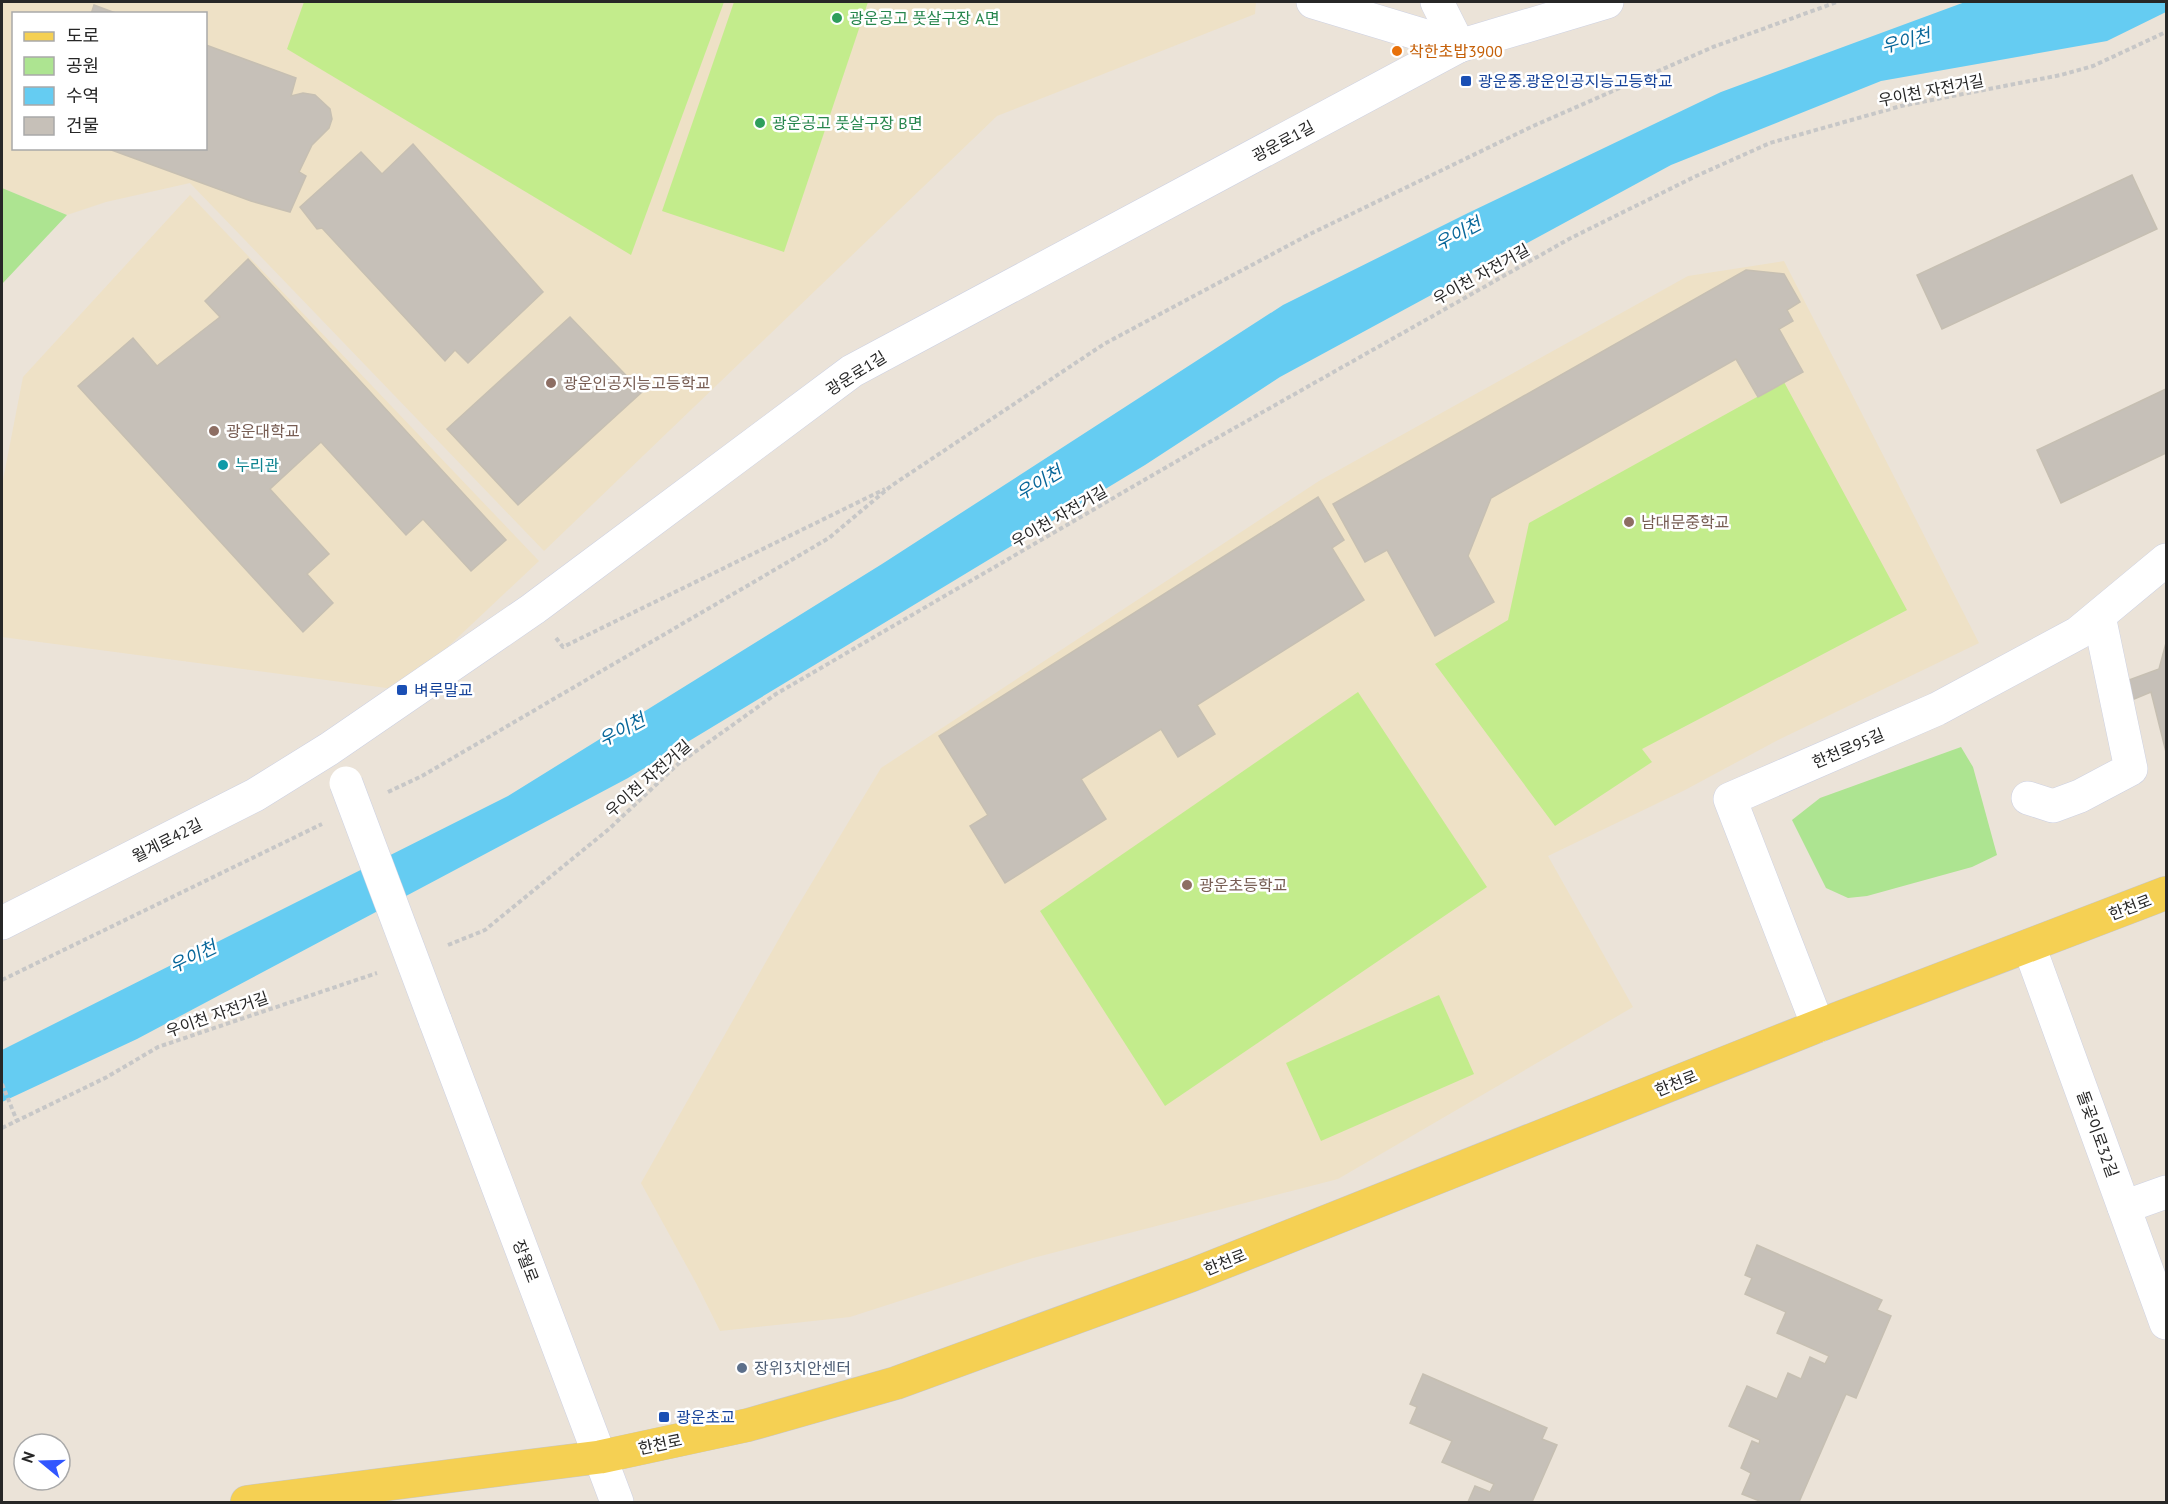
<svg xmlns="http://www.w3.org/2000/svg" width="2168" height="1504" viewBox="0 0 2168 1504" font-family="'PT Sans','Noto Sans KR',sans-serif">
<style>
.education{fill:#eee1c6;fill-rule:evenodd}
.green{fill:#ade491}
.pitch{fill:#c3ec8c}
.water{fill:#65ccf2}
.building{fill:#c6c0b8;stroke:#c6bfb2;stroke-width:1.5}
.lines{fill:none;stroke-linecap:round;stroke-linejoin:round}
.minor-casing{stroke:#cdd1e2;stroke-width:34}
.major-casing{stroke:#c7c7c7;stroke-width:34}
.path{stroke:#c7c7c7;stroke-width:4;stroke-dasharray:4.5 3;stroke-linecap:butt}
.minor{stroke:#fff;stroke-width:33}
.major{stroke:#f5d053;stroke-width:33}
.minor-bridge-casing{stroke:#cdd1e2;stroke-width:34;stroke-linecap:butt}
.minor-bridge{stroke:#fff;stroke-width:33}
.leisure-dot{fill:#2e9e5b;stroke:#fff;stroke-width:2}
.food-dot{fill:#e8710a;stroke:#fff;stroke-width:2}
.transit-dot{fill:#1a4fb4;stroke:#fff;stroke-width:2}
.education-dot{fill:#8d6e63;stroke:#fff;stroke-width:2}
.culture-dot{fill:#0f9aa8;stroke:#fff;stroke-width:2}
.service-dot{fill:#5c6f8a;stroke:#fff;stroke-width:2}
.labels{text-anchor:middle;stroke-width:5;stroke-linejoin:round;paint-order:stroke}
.leisure-label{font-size:16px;fill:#27864d;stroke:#fff;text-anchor:start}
.food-label{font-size:16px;fill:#c56008;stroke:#fff;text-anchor:start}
.transit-label{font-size:16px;fill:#164399;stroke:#fff;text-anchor:start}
.street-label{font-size:16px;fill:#272727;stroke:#fff}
.education-label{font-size:16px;fill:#785e54;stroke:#fff;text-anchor:start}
.culture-label{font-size:16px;fill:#0d838f;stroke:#fff;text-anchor:start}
.service-label{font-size:16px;fill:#4e5e75;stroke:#fff;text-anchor:start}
.water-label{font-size:18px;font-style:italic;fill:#08679a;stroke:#fff}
</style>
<rect width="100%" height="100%" fill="#ebe3d8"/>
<g class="education">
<path d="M2 2H1256L1255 14 997 116 544 551 190 183 106 202 67 215 2 188ZM14 14H206V148H14Z"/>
<path d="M190 195 539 561 402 690 2 637V485L23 377Z"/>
<path d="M1784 261 1979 643 1778 740 1685 790 1548 856 1633 1007 1338 1179 1033 1258 850 1317 720 1331 696 1283 641 1183 793 914 881 768 1319 481 1688 276Z"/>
</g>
<g class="green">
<path d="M2 188 67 215 2 284Z"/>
<path d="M1961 747 1973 767 1997 855 1972 867 1867 896 1848 898 1826 888 1792 820 1820 798Z"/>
</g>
<g class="pitch">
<path d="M304 2H724L631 255 287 49Z"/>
<path d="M734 2H868L784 252 662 211Z"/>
<path d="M1784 382 1907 610 1642 749 1652 762 1555 826 1435 664 1508 620 1529 523Z"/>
<path d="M1358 692 1487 887 1165 1106 1040 911Z"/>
<path d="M1439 995 1474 1074 1321 1141 1286 1063Z"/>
</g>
<path class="water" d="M1965 2H2166V12L2107 41 1881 81 1671 165 1280 377 1145 465 628 778 137 1039 2 1102V1050L508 796 882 564 1283 305 1468 213 1721 92Z"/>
<g class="building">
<path d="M94 5 118 14H91Z"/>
<path d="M206 45 296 78 291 96 303 93 315 95 330 109 332 119 329 128 312 145 299 172 306 176 290 212 251 201 106 148H206Z"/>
<path d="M413 144 543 292 468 363 455 350 445 361 322 228 317 229 300 207 361 152 382 174Z"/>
<path d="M2132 175 2157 229 1942 329 1917 275Z"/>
<path d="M248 259 506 540 471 571 423 519 406 535 321 442 270 489 329 554 307 574 333 603 303 632 78 386 133 338 157 366 220 317 205 301Z"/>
<path d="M1746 270 1784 274 1800 302 1787 310 1793 321 1779 329 1803 372 1758 397 1736 359 1491 498 1468 556 1494 602 1435 636 1387 550 1365 562 1333 504Z"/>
<path d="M570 317 642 392 518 505 447 429Z"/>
<path d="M2166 389V453L2061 503 2037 450Z"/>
<path d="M1318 497 1344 540 1332 548 1364 600 1197 705 1215 734 1178 757 1161 729 1081 779 1106 819 1005 883 970 826 988 815 939 736Z"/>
<path d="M2166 643V752L2151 692 2127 702 2121 683 2159 669Z"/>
<path d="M1757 1245 1882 1300 1877 1310 1891 1316 1856 1398 1846 1394 1799 1502H1762L1742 1494 1751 1473 1741 1468 1752 1441 1759 1444 1760 1440 1729 1426 1747 1386 1777 1399 1788 1373 1801 1379 1810 1357 1825 1364 1829 1356 1777 1333 1786 1312 1745 1294 1752 1278 1745 1275Z"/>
<path d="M1423 1374 1547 1428 1542 1439 1557 1445 1532 1502H1468L1475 1486 1490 1492 1494 1484 1442 1462 1452 1441 1410 1423 1417 1407 1410 1404Z"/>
</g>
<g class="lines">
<g class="minor-casing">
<g id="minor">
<path d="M1313 2 1459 46"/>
<path d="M1437 2 1459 46"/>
<path d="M2028 798 2053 806 2080 796 2131 769 2099 616"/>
<path d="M2 923 255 795 329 749 533 609 852 371 1459 46 1607 2"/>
<path d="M2029 946 2166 1323"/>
<path d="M435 1020 617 1502"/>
<path d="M1818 1026 1730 799 1937 709 2078 633 2166 560"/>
<path d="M2124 1207 2166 1192"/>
</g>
</g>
<g class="major-casing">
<path id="major" d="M247 1502 600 1457 748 1425 896 1383 1192 1275 1818 1026 2166 893"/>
</g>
<g class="path">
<path d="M556 638 563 647 885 489"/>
<path d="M388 792 422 776 829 538 891 486 1104 344 1308 235 1531 127 1713 47 1837 2"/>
<path d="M448 945 485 930 609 829 678 764 776 694 1208 443 1569 239 1694 177 1770 143 1901 106 2061 75 2093 66 2166 32"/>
<path d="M2 980 322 824"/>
<path d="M2 1084 17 1121"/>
<path d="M2 1128 107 1077 158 1047 377 973"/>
</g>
<use href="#minor" class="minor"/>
<use href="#major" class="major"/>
<g class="minor-bridge-casing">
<path id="minor-bridge" d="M346 783 435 1020"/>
</g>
<use href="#minor-bridge" class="minor-bridge"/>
</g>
<g class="leisure-dot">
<circle cx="837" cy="18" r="6"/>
<circle cx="760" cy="123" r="6"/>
</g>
<circle class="food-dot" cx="1397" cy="51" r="6"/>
<g class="transit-dot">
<rect x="1460" y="75" width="12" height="12" rx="3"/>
<rect x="396" y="684" width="12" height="12" rx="3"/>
<rect x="658" y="1411" width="12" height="12" rx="3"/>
</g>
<g class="education-dot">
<circle cx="551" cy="383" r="6"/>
<circle cx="214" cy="431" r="6"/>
<circle cx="1629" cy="522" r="6"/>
<circle cx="1187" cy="885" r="6"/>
</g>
<circle class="culture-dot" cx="223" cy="465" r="6"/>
<circle class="service-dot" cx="742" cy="1368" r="6"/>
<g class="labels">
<g class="leisure-label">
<text x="849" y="24">광운공고 풋살구장 A면</text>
<text x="772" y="129">광운공고 풋살구장 B면</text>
</g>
<g class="food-label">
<text x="1409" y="57">착한초밥3900</text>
</g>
<g class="transit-label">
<text x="1478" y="87">광운중.광운인공지능고등학교</text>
<text x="414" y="696">벼루말교</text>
<text x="676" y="1423">광운초교</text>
</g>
<g class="street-label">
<text transform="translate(1931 90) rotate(-11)" y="6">우이천 자전거길</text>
<text transform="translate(1283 141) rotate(-28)" y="6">광운로1길</text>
<text transform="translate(1481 274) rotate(-29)" y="6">우이천 자전거길</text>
<text transform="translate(856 373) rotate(-32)" y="6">광운로1길</text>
<text transform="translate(1059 516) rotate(-30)" y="6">우이천 자전거길</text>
<text transform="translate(1848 748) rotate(-23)" y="6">한천로95길</text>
<text transform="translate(648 778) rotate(-41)" y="6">우이천 자전거길</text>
<text transform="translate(167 840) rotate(-27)" y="6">월계로42길</text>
<text transform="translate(2130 907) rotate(-21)" y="6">한천로</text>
<text transform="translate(217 1014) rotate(-19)" y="6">우이천 자전거길</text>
<text transform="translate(1676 1083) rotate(-22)" y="6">한천로</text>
<text transform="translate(2098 1134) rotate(70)" y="6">돌곶이로32길</text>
<text transform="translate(526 1261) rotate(69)" y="6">장월로</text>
<text transform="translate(1225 1262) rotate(-22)" y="6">한천로</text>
<text transform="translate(660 1444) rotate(-12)" y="6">한천로</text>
</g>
<g class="education-label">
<text x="563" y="389">광운인공지능고등학교</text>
<text x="226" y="437">광운대학교</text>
<text x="1641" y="528">남대문중학교</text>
<text x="1199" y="891">광운초등학교</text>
</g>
<g class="culture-label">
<text x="235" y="471">누리관</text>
</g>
<g class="service-label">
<text x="754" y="1374">장위3치안센터</text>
</g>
<g class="water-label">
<text transform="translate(1906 41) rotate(-15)" y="6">우이천</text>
<text transform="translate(1458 234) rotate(-28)" y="6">우이천</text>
<text transform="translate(1039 483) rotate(-31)" y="6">우이천</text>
<text transform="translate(622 730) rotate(-28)" y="6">우이천</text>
<text transform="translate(193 957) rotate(-26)" y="6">우이천</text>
</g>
</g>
<rect width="2168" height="1504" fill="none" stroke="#272727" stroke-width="6"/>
<rect x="12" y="12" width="195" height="138" fill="#ffffff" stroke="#a9a9a9" stroke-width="1.5"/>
<rect x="24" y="32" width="30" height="9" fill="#f5d053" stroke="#a9a9a9" stroke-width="1.5"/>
<text x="66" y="42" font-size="18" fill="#272727">도로</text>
<rect x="24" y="57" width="30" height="18" fill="#ade491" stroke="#a9a9a9" stroke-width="1.5"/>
<text x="66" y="72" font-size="18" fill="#272727">공원</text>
<rect x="24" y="87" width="30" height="18" fill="#65ccf2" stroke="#a9a9a9" stroke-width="1.5"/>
<text x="66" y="102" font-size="18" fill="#272727">수역</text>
<rect x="24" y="117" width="30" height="18" fill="#c6c0b8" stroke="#a9a9a9" stroke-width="1.5"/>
<text x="66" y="132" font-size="18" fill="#272727">건물</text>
<g transform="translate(42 1462) rotate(289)"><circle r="28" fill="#ffffff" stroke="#a9a9a9" stroke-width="1.5"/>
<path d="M0-4.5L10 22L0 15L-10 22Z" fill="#3156ff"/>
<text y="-9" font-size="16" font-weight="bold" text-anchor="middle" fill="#272727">N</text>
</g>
</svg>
